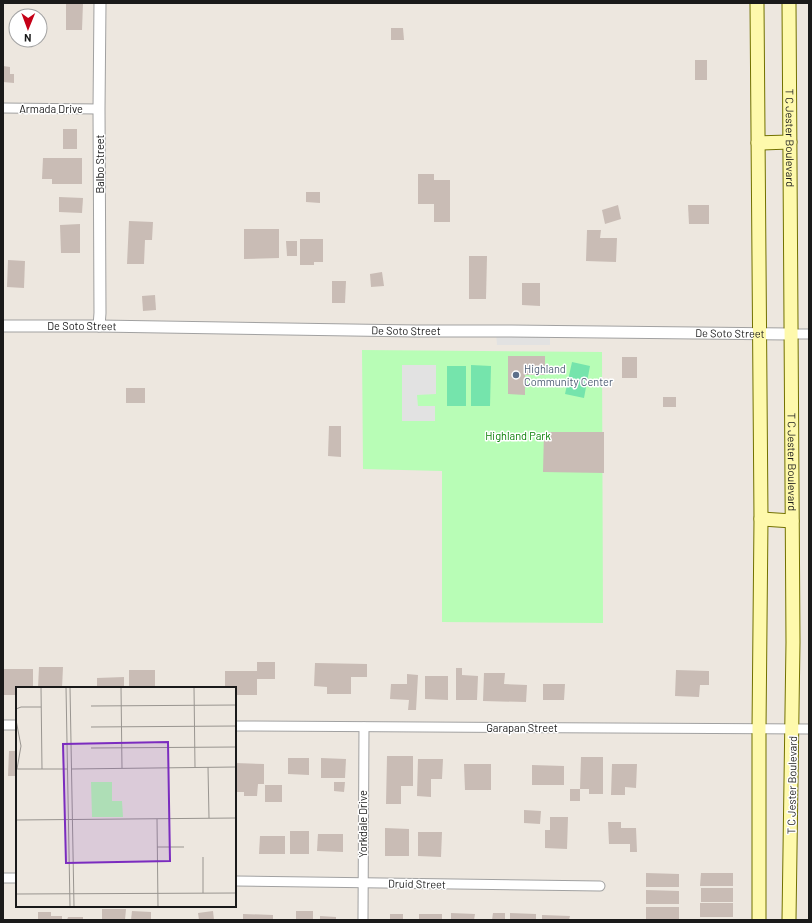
<svg xmlns="http://www.w3.org/2000/svg" width="812" height="923" viewBox="0 0 812 923" font-family="Barlow,sans-serif">
<style>
.park{fill:#b8fdb6}
.pitch{fill:#75e4ac}
.parking{fill:#e2e2e2}
.building{fill:#c9bcb5}
.lines{fill:none;stroke-linecap:round;stroke-linejoin:round}
.minor-casing{stroke:#a1a1a1;stroke-width:11}
.tertiary-casing{stroke:#a1a1a1;stroke-width:13}
.secondary-casing{stroke:#737200;stroke-width:15}
.minor{stroke:#fff;stroke-width:9}
.tertiary{stroke:#fff;stroke-width:11}
.secondary{stroke:#fef9ac;stroke-width:13}
.service-dot{fill:#5c6f8a;stroke:#fff;stroke-width:1.5}
.labels{text-anchor:middle;stroke-width:3;stroke-linejoin:round;paint-order:stroke}
.street-label{font-size:11px;fill:#1a1a1a;stroke:#fff}
.service-label{font-size:11px;fill:#4e5e75;stroke:#fff;text-anchor:start}
.park-label{font-size:11px;fill:#077e03;stroke:#fff}
.inset-road{fill:none;stroke:#999590;stroke-width:1}
.view{fill:#7b2cbf;fill-opacity:0.15;stroke:#7b2cbf;stroke-width:2}
.inset-edge{fill:none;stroke:#1a1a1a;stroke-width:2}
</style>
<rect width="100%" height="100%" fill="#ede7df"/>
<path class="park" d="M362 350 602 352 603 623 442 622V471L363 469Z"/>
<g class="pitch">
<path d="M572 362 590 366 584 398 565 394Z"/>
<path d="M471 365 491 366 490 406H471Z"/>
<rect x="447" y="366" width="19" height="40"/>
</g>
<g class="parking">
<path d="M496 331H550V345H497Z"/>
<path d="M402 365H436V394L417 395 418 406H435V421H402Z"/>
</g>
<g class="building">
<path d="M66 3H83L82 30H66Z"/>
<path d="M391 28H403L404 40H391Z"/>
<rect x="695" y="60" width="12" height="20"/>
<path d="M3 66 10 67V74H14V83L3 82Z"/>
<rect x="63" y="129" width="14" height="20"/>
<path d="M43 158H82V184H52V179H42Z"/>
<path d="M418 174H434V180H450V222H434V204H418Z"/>
<path d="M306 192H320V203L306 202Z"/>
<path d="M59 197 83 198 82 213 59 212Z"/>
<path d="M618 205 621 219 605 224 602 210Z"/>
<path d="M688 205H709V224H689Z"/>
<path d="M129 221 153 222 152 240H145L144 264H127Z"/>
<path d="M80 224V253H61L60 225Z"/>
<path d="M244 229H279V258L244 259Z"/>
<path d="M587 230H601L600 238H617L616 262 586 261Z"/>
<path d="M300 239H323V262H314V265H300Z"/>
<path d="M286 241H297V256H287Z"/>
<path d="M469 256H487L486 299H469Z"/>
<path d="M8 260 25 261 24 288 7 287Z"/>
<path d="M382 272 384 286 371 287 370 274Z"/>
<path d="M332 281H346L345 303H332Z"/>
<path d="M522 283H540V306L522 305Z"/>
<path d="M155 295 156 310 143 311 142 296Z"/>
<path d="M508 356H545V375H525V395L508 394Z"/>
<rect x="622" y="357" width="15" height="21"/>
<rect x="126" y="388" width="19" height="15"/>
<rect x="663" y="397" width="13" height="10"/>
<path d="M329 426H341V457L328 456Z"/>
<path d="M544 432H604V473L543 472Z"/>
<path d="M257 662H275V679H257V695H235V688H225V671H257Z"/>
<path d="M315 663 367 664V677H351V694H327V687L314 686Z"/>
<path d="M39 667H63L62 688H38Z"/>
<path d="M456 668H462V675L478 676 477 700H456Z"/>
<path d="M4 669H33V688H17V695H3Z"/>
<rect x="129" y="670" width="26" height="18"/>
<path d="M676 670 709 671V685H700L699 697 675 696Z"/>
<path d="M484 673H505L504 684 527 685 526 702 483 701Z"/>
<path d="M407 674 418 675 416 710H408L409 700 390 699 391 684H407Z"/>
<path d="M425 676H448V700L425 699Z"/>
<path d="M124 677V688H97V678Z"/>
<path d="M543 684H565L564 700H543Z"/>
<path d="M9 751H17V776H8Z"/>
<path d="M387 756H413V786H401V804H386Z"/>
<path d="M581 757H603V794H589V789H580Z"/>
<path d="M288 758H309V775L288 774Z"/>
<path d="M321 758 346 759 345 778H321Z"/>
<path d="M418 759H443L442 779H431V797L417 796Z"/>
<path d="M235 763 264 764V784H258L257 796H244V792H235Z"/>
<path d="M464 764H491V790H465Z"/>
<path d="M612 764H637L636 788 625 787V795H611Z"/>
<path d="M532 765 564 766V785H532Z"/>
<path d="M334 782H345L344 792 334 791Z"/>
<rect x="265" y="785" width="17" height="17"/>
<rect x="570" y="789" width="10" height="12"/>
<path d="M524 810 541 811 540 824 524 823Z"/>
<path d="M550 817H568L567 849 545 848V830H550Z"/>
<path d="M608 822H621V828H636L637 852H630V844H609Z"/>
<path d="M385 828 409 829V856H385Z"/>
<rect x="290" y="831" width="19" height="23"/>
<path d="M418 832H442L441 857 418 856Z"/>
<path d="M318 834H343V852L317 851Z"/>
<path d="M260 836H285V854H259Z"/>
<path d="M646 873 679 874V887H646Z"/>
<path d="M701 873H733V886H700Z"/>
<rect x="701" y="888" width="32" height="14"/>
<path d="M646 890 679 891V904H646Z"/>
<rect x="700" y="903" width="33" height="14"/>
<rect x="646" y="907" width="33" height="13"/>
<path d="M102 909H126L125 920H102Z"/>
<path d="M132 911 151 912V920H131Z"/>
<path d="M213 911 214 920H199L198 913Z"/>
<rect x="296" y="911" width="17" height="9"/>
<path d="M38 912H51V916H62V920H38Z"/>
<path d="M451 913 475 914 474 920H451Z"/>
<path d="M493 913H505V920H492Z"/>
<path d="M510 913 536 914V920H510Z"/>
<path d="M243 914 273 915V920H243Z"/>
<rect x="390" y="914" width="13" height="6"/>
<rect x="419" y="914" width="23" height="6"/>
<path d="M542 915 570 916 569 920H542Z"/>
<path d="M320 916 336 917V920H320Z"/>
<path d="M68 917H83V920H67Z"/>
</g>
<g class="lines">
<g class="minor-casing">
<g id="minor">
<path d="M3 108 99 109"/>
<path d="M790 334H809"/>
<path d="M3 725H17"/>
<path d="M235 726 809 729"/>
<path d="M3 878H17"/>
<path d="M235 881 600 886"/>
<path d="M363 920 364 727"/>
</g>
</g>
<g class="tertiary-casing">
<g id="tertiary">
<path id="s1" d="M3 326H99L416 331H511L790 334"/>
<path d="M99 326 100 313 99 109 100 3"/>
</g>
</g>
<g class="secondary-casing">
<g id="secondary">
<path d="M757 3 761 519 759 729V920"/>
<path id="s2" d="M789 3 793 642 789 920"/>
<path d="M758 143 790 142"/>
<path d="M761 519 792 521"/>
</g>
</g>
<use href="#minor" class="minor"/>
<use href="#tertiary" class="tertiary"/>
<use href="#secondary" class="secondary"/>
</g>
<circle class="service-dot" cx="516" cy="375" r="4"/>
<g class="labels">
<g class="street-label">
<text x="51" y="113">Armada Drive</text>
<text dy="4" stroke="none"><textPath href="#s2" startOffset="135">T C Jester Boulevard</textPath></text>
<text transform="translate(100 164) rotate(-90)" y="4">Balbo Street</text>
<text dy="4" stroke="none"><textPath href="#s1" startOffset="79">De Soto Street</textPath></text>
<text dy="4" stroke="none"><textPath href="#s1" startOffset="403">De Soto Street</textPath></text>
<text dy="4" stroke="none"><textPath href="#s1" startOffset="727">De Soto Street</textPath></text>
<text dy="4" stroke="none"><textPath href="#s2" startOffset="459">T C Jester Boulevard</textPath></text>
<text x="522" y="732">Garapan Street</text>
<text transform="translate(792 785) rotate(-89)" y="4">T C Jester Boulevard</text>
<text transform="translate(363 824) rotate(-90)" y="4">Yorkdale Drive</text>
<text transform="translate(417 884) rotate(1)" y="4">Druid Street</text>
</g>
<g class="service-label">
<text x="524" y="373">Highland<tspan x="524" dy="13">Community Center</tspan></text>
</g>
<g class="park-label">
<text x="518" y="440">Highland Park</text>
</g>
</g>
<g transform="translate(16 687)">
<rect width="220" height="220" fill="#ede7df"/>
<path d="M75 95H96V114H106L107 130H76Z" fill="#b8fdb6"/>
<path class="inset-road" d="M25 0 26 82M50 0 54 220M54 0 58 220M105 0 106 81M178 0 179 80M75 19 220 18M0 22 5 20H25M0 33 5 59 1 82M75 40 220 39M75 61 220 60M192 80 193 131M0 82H51M55 82 220 80M141 132 142 220M0 133 220 131M141 160H168M187 206V170M0 207 220 206"/>
<path class="view" d="M152 55 154 174 50 176 47 57Z"/>
<rect width="220" height="220" class="inset-edge"/>
</g>
<rect width="812" height="923" fill="none" stroke="#1a1a1a" stroke-width="8"/>
<g transform="translate(28 28) rotate(181)"><circle r="19" fill="#ffffff" stroke="#a3a3a3"/>
<path d="M0-3L7 15L0 10L-7 15Z" fill="#c50017"/>
<text y="-6" font-size="11" font-weight="bold" text-anchor="middle" fill="#1a1a1a">N</text>
</g>
</svg>
